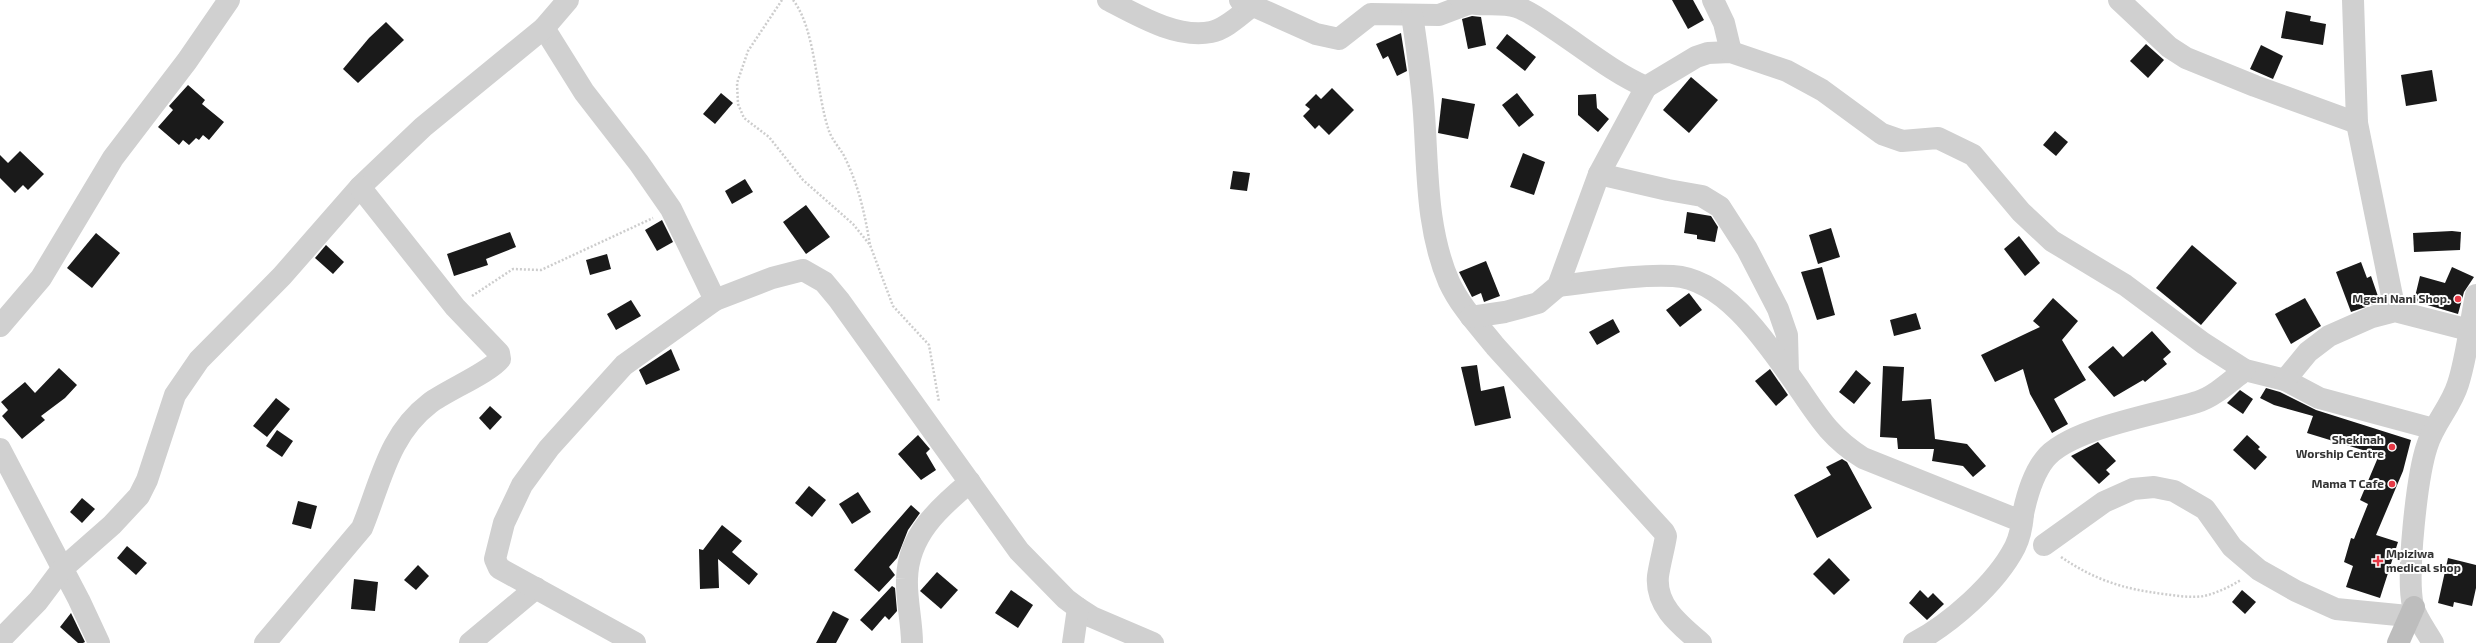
<svg xmlns="http://www.w3.org/2000/svg" width="2476" height="643" viewBox="0 0 2476 643" font-family="'Exo 2',sans-serif">
<style>
.building{fill:#1a1a1a}
.lines{fill:none;stroke-linecap:round;stroke-linejoin:round}
.path{stroke:#cdcdcd;stroke-width:2.5;stroke-dasharray:2 2;stroke-linecap:butt}
.street{stroke:#d0d0d0;stroke-width:22}
.secondary{stroke:#bdbdbd;stroke-width:22}
.poi-dot{fill:#e63946;stroke:#fff;stroke-width:1.5}
.labels{text-anchor:middle;stroke-width:4;stroke-linejoin:round;paint-order:stroke}
.poi-label{font-size:12px;font-weight:bold;fill:#333;stroke:#fff;text-anchor:end}
</style>
<rect width="100%" height="100%" fill="#fff"/>
<g class="building">
<path d="M1672 0H1693L1704 20 1688 29Z"/>
<path d="M2286 11 2311 16 2310 21 2326 24 2323 45 2281 38Z"/>
<path d="M1472 16 1481 17 1486 45 1468 49 1462 19Z"/>
<path d="M386 22 404 40 358 83 343 69 369 38Z"/>
<path d="M1401 33 1407 71 1397 76 1388 56 1383 59 1376 44Z"/>
<path d="M1507 34 1536 57 1525 71 1496 48Z"/>
<path d="M2146 44 2164 60 2148 78 2130 61Z"/>
<path d="M2261 45 2283 56 2273 79 2250 69Z"/>
<path d="M2432 70 2437 101 2406 106 2401 75Z"/>
<path d="M1691 77 1718 100 1689 133 1663 110Z"/>
<path d="M188 85 205 100 202 104 224 122 209 140 203 135 199 140 196 138 189 145 183 140 179 145 158 127 173 110 169 106Z"/>
<path d="M1332 88 1354 110 1329 135 1319 125 1315 129 1303 116 1310 109 1305 105 1316 94 1321 99Z"/>
<path d="M721 93 733 103 715 124 703 114Z"/>
<path d="M1517 93 1534 115 1519 127 1502 105Z"/>
<path d="M1596 94 1597 108 1609 119 1598 132 1578 115V95Z"/>
<path d="M1442 98 1475 104 1468 139 1438 133Z"/>
<path d="M2055 131 2068 142 2056 156 2043 145Z"/>
<path d="M20 151 44 174 28 190 23 185 15 193 0 178V155L8 163Z"/>
<path d="M1523 153 1545 162 1534 195 1510 187Z"/>
<path d="M1233 171 1250 173 1247 191 1230 189Z"/>
<path d="M745 179 753 192 732 204 725 191Z"/>
<path d="M806 205 830 237 806 254 783 222Z"/>
<path d="M1687 212 1711 216 1718 227 1715 242 1697 239V235L1684 233Z"/>
<path d="M662 220 673 242 657 251 645 230Z"/>
<path d="M1831 228 1840 257 1818 264 1809 235Z"/>
<path d="M2452 231 2461 232 2460 250 2414 252 2413 233Z"/>
<path d="M510 232 516 247 486 259 488 265 454 276 447 254Z"/>
<path d="M96 233 120 253 92 288 67 268Z"/>
<path d="M2019 236 2040 263 2025 276 2004 249Z"/>
<path d="M326 245 344 262 333 274 315 258Z"/>
<path d="M2192 245 2237 283 2201 325 2156 288Z"/>
<path d="M607 254 611 269 590 275 586 260Z"/>
<path d="M1486 261 1500 296 1484 302 1481 293 1472 297 1459 272Z"/>
<path d="M2361 262 2367 278 2371 276 2380 302 2351 312 2336 272Z"/>
<path d="M1822 267 1835 315 1817 320 1801 272Z"/>
<path d="M2452 267 2474 277 2464 292 2458 314 2414 301 2420 276 2445 283Z"/>
<path d="M1689 293 1702 310 1680 327 1666 310Z"/>
<path d="M2053 298 2078 321 2062 340 2086 380 2054 399 2068 424 2052 433 2030 394 2023 369 1995 382 1981 355 2040 327 2033 321Z"/>
<path d="M2305 298 2321 326 2291 344 2275 314Z"/>
<path d="M631 300 641 316 616 330 607 314Z"/>
<path d="M1916 313 1921 329 1894 336 1890 320Z"/>
<path d="M1613 319 1620 332 1597 345 1589 332Z"/>
<path d="M2152 331 2171 352 2163 359 2167 364 2145 382 2143 380 2114 397 2088 367 2113 346 2123 357Z"/>
<path d="M671 349 680 370 646 385 639 370Z"/>
<path d="M1477 365 1481 391 1504 386 1511 418 1475 426 1461 367Z"/>
<path d="M1883 366 1904 367 1902 401 1931 399 1935 439 1967 444 1986 466 1973 477 1963 466 1932 461 1934 449H1898L1897 438 1880 437Z"/>
<path d="M59 368 77 385 65 398 41 416 45 420 22 439 2 416 8 410 1 402 25 382 35 393Z"/>
<path d="M1770 369 1788 395 1776 406 1755 381Z"/>
<path d="M1856 370 1871 383 1854 404 1839 392Z"/>
<path d="M2266 388 2280 392 2316 410 2411 440 2403 471 2376 535 2398 542 2380 598 2346 587 2353 566 2344 562 2351 538 2354 539 2368 504 2360 500 2379 455 2307 433 2313 416 2274 405 2260 398Z"/>
<path d="M2240 390 2253 399 2243 414 2227 403Z"/>
<path d="M276 398 290 409 267 437 253 426Z"/>
<path d="M490 406 502 417 490 430 479 418Z"/>
<path d="M277 430 293 441 282 457 266 446Z"/>
<path d="M918 435 930 449 926 453 936 470 921 480 898 454Z"/>
<path d="M2247 435 2260 447 2258 449 2267 457 2255 470 2233 450Z"/>
<path d="M2098 442 2116 461 2106 470 2110 474 2099 484 2071 456Z"/>
<path d="M1842 459 1847 462 1872 508 1817 538 1794 495 1831 475 1826 467Z"/>
<path d="M809 486 826 500 812 517 795 503Z"/>
<path d="M858 492 871 512 852 524 839 504Z"/>
<path d="M82 498 95 509 82 523 70 512Z"/>
<path d="M298 501 317 506 311 529 292 524Z"/>
<path d="M911 505 920 513 908 530 897 558 889 567 895 575 879 592 854 570Z"/>
<path d="M722 525 742 541 732 552 758 574 749 585 718 559 719 588 700 589 699 549 703 550Z"/>
<path d="M127 546 147 563 136 575 117 558Z"/>
<path d="M1829 558 1850 580 1834 595 1813 574Z"/>
<path d="M2448 558 2476 565V588L2472 606 2454 602 2453 607 2438 603Z"/>
<path d="M418 565 429 576 416 590 404 580Z"/>
<path d="M937 572 958 590 941 609 920 591Z"/>
<path d="M354 579 378 582 375 611 351 609Z"/>
<path d="M892 586 895 588 897 611 889 620 885 616 872 631 860 620Z"/>
<path d="M1011 590 1033 605 1018 628 995 613Z"/>
<path d="M1920 590 1928 598 1933 593 1944 604 1927 620 1909 603Z"/>
<path d="M2242 590 2256 602 2245 614 2232 602Z"/>
<path d="M833 611 849 619 836 643H816Z"/>
<path d="M71 613 85 642 83 643H78L60 627Z"/>
</g>
<g class="lines">
<g class="path">
<path d="M782 0 748 51 737 83 738 104 744 118 769 137 803 180 853 224 870 245 893 306 929 345 939 402"/>
<path d="M793 0C816 29 816 94 829 131 833 142 842 150 846 160 859 187 865 215 870 245"/>
<path d="M472 296 513 269 541 270 653 218"/>
<path d="M2061 557C2095 580 2123 589 2164 594 2177 596 2191 598 2204 596 2217 593 2229 587 2241 580"/>
</g>
<g class="street">
<path d="M1108 0C1137 15 1177 39 1211 32 1226 29 1240 15 1252 6"/>
<path d="M1240 0 1316 34 1339 39 1371 14 1439 15 1468 4"/>
<path d="M1461 0C1477 8 1499 1 1517 7 1531 12 1544 22 1556 30 1586 50 1614 73 1646 87L1696 57 1708 53 1731 52 1787 71 1822 90 1882 134 1902 141 1938 138 1973 155 2021 212 2052 241 2125 285 2203 343 2245 370 2285 380 2319 398 2434 429"/>
<path d="M1713 0 1724 23 1731 52"/>
<path d="M2119 0 2169 47 2186 58 2255 86 2357 123"/>
<path d="M2353 0 2357 123 2395 311"/>
<path d="M1412 15C1417 48 1422 81 1424 114 1428 171 1426 229 1449 282 1460 306 1479 326 1495 346L1664 532 1666 536C1664 549 1660 562 1658 576 1655 606 1680 625 1701 643"/>
<path d="M544 28 584 92 639 163 671 209 715 300"/>
<path d="M1599 174 1668 190 1702 196 1720 207 1747 249 1778 309 1787 335 1788 372"/>
<path d="M1558 286C1594 282 1636 274 1673 276 1727 279 1770 348 1798 387 1819 418 1831 438 1863 458L2013 518 2023 514C2027 495 2033 474 2045 459 2069 428 2160 414 2197 402 2214 397 2231 381 2245 370"/>
<path d="M1471 317 1505 312 1538 303 1558 286 1599 174 1646 87"/>
<path d="M0 326 41 278 113 158 187 61 229 0"/>
<path d="M2285 380 2308 352 2329 336 2372 317 2395 311 2469 330"/>
<path d="M0 449 79 600 99 643"/>
<path d="M2044 545 2104 502 2133 489 2154 487 2174 491 2205 509 2232 547 2259 570 2296 591 2336 609 2408 616"/>
<path d="M0 640 38 601 62 569 112 525 139 496 147 480 175 395 199 360 282 276 360 187 423 127 544 28 568 0"/>
<path d="M265 643 362 528C381 482 388 435 430 403 446 391 490 372 500 359L499 353 455 307 360 187"/>
<path d="M470 643 536 588"/>
<path d="M635 643 499 568 495 559 504 523 522 485 549 448 624 365 715 300 772 278 803 270 824 282 839 300 1019 551 1066 599 1078 608 1092 617 1153 643"/>
<path d="M912 643C912 622 906 598 907 579 908 535 939 508 970 482"/>
<path d="M1073 643 1078 608"/>
<path d="M1914 643C1950 624 1996 584 2015 547 2020 537 2022 526 2023 514"/>
<path d="M2433 643C2427 632 2416 618 2413 606 2406 576 2417 476 2427 446 2434 423 2451 407 2458 384 2467 356 2470 324 2476 295"/>
</g>
<path class="secondary" d="M2398 643 2414 607"/>
</g>
<g class="poi-dot">
<circle cx="2458" cy="299" r="4"/>
<circle cx="2392" cy="447" r="4"/>
<circle cx="2392" cy="484" r="4"/>
<path d="M2376 555h4v4h4v4h-4v4h-4v-4h-4v-4h4z"/>
</g>
<g class="labels">
<g class="poi-label">
<text x="2450" y="303">Mgeni Nani Shop.</text>
<text x="2384" y="444">Shekinah<tspan x="2384" dy="14">Worship Centre</tspan></text>
<text x="2384" y="488">Mama T Cafe</text>
<text x="2386" y="558" text-anchor="start">Mpiziwa<tspan x="2386" dy="14">medical shop</tspan></text>
</g>
</g>
</svg>
